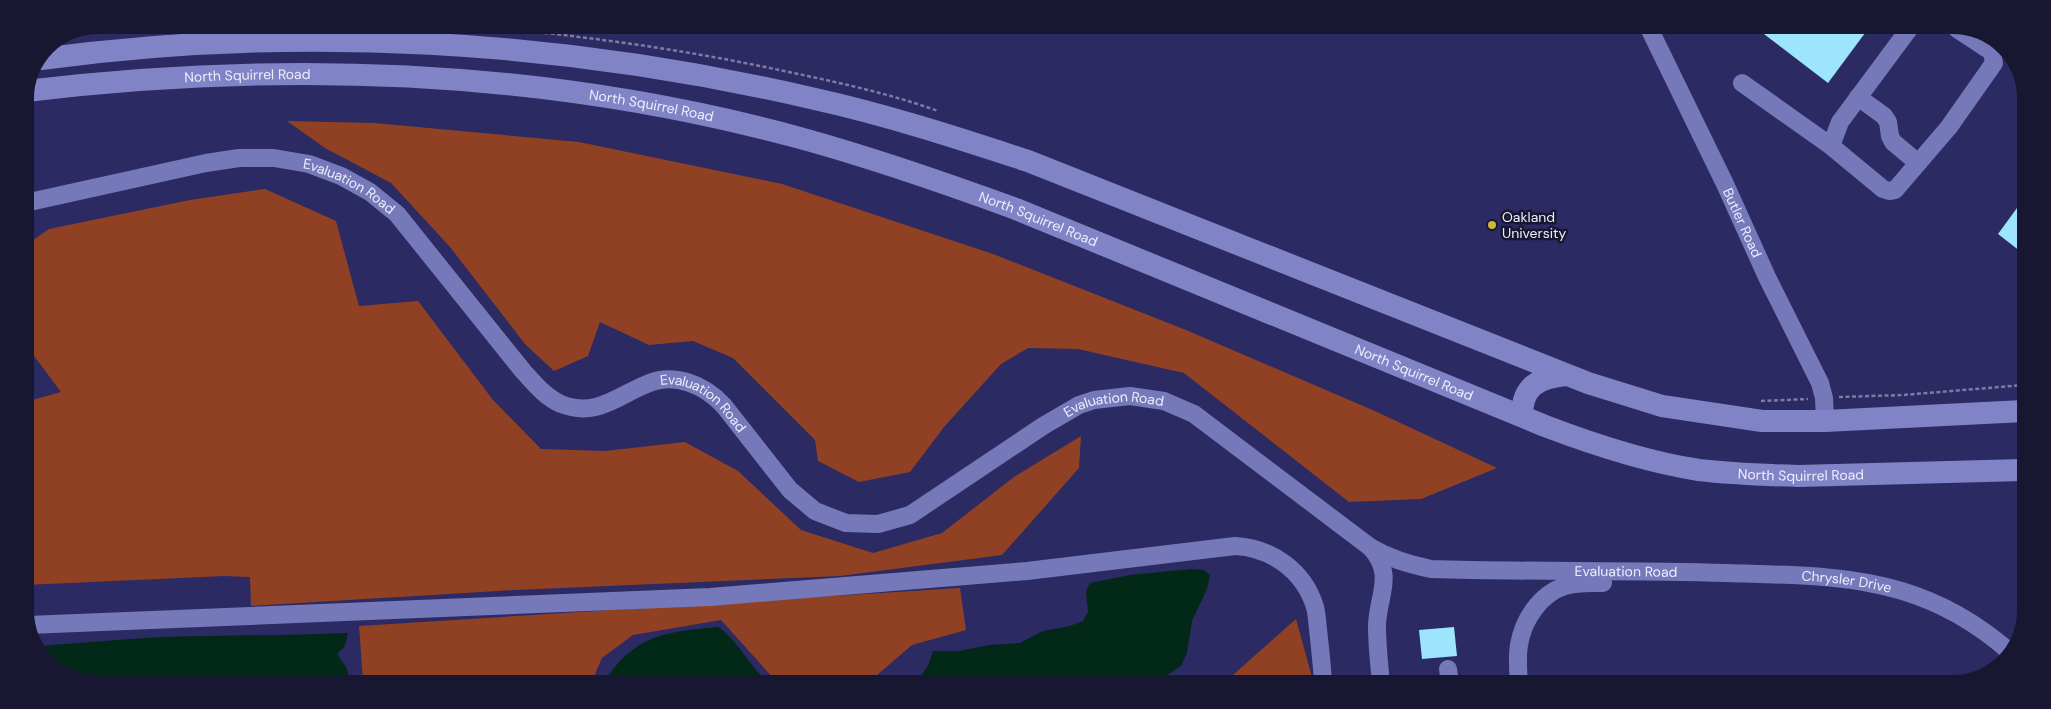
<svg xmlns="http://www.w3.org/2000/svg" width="2051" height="709" viewBox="0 0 2051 709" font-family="'DM Sans',sans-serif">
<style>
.green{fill:#914123}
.water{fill:#022818}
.building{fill:#9ce5fd}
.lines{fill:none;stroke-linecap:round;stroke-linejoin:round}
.path{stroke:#7c7ca3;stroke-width:2.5;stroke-dasharray:4 2.5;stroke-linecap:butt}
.minor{stroke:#7578b9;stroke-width:18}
.major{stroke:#8083c6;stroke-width:22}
.poi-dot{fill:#ccb938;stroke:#171731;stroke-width:2}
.labels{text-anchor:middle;stroke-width:5;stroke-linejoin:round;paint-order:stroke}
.street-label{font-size:14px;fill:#ecedfc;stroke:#171731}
.poi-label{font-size:14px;fill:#ecedfc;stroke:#171731;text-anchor:start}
</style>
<rect width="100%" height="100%" fill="#2b2a63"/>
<g class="green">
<path d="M287 121 374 123 579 142 782 184 993 254 1186 330 1377 412 1497 468 1421 499 1349 502 1184 373 1078 349 1028 348 1001 364 944 427 910 472 859 482 818 461 815 440 733 358 693 341 649 345 600 322 588 356 554 371 525 344 450 247 391 183 325 148Z"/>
<path d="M265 189 336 221 359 306 418 301 493 400 541 449 605 451 685 442 738 471 801 530 873 553 942 533 1014 477 1081 436 1079 468 1002 555 840 576 515 590 251 606 250 577 224 576 25 585V402L61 392 25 344V246L49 229 190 200Z"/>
<path d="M960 588 966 630 912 645 877 675 774 679 721 620 633 635 602 658 592 681H363L359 626Z"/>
<path d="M1296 619 1312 677 1302 683H1224Z"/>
</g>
<g class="water">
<path d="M1191 569 1204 570 1210 575 1207 589 1192 621 1187 653 1181 666 1156 682H916L928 666 933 651H959L989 645 1020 643 1043 631 1070 626 1083 621 1088 612 1086 591 1090 583 1130 575Z"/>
<path d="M718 627C736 638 750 667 768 682L605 681C635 634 667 632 718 627Z"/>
<path d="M348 633 345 646 337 654 346 667 351 681 75 680 40 656 38 650 44 646 51 645C104 641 157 636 210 636 256 635 302 635 348 633Z"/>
</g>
<g class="building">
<path d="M1756 28H1810L1868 29 1828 83Z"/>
<path d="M2025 197V255L1998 234Z"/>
<path d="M1454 627 1457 656 1422 659 1419 630Z"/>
</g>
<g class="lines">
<g class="path">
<path d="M473 26C578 35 682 49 784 71 836 82 888 93 938 111"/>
<path d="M78 33 167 25"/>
<path d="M1839 397 1903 395 2024 385"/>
<path d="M1761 401 1808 399"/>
</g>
<g class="minor">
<path id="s1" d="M1649 28 1725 184 1767 277 1820 383 1824 398 1825 421"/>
<path d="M1909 29 1840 122 1831 146 1883 189 1889 191 1895 190 1949 127 1994 63 1992 52 1957 29"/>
<path d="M1742 83 1831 146"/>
<path d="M1858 97 1884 116 1888 122 1890 136 1893 142 1918 163"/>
<path id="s2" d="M25 203 206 163 239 158H274L309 164 341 176 370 192 397 214 523 371C534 383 545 397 561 404 596 418 617 396 647 384 675 372 705 385 724 406L790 490 815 511 846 523 878 524 910 515 1043 426 1079 405 1094 400 1130 396 1164 401 1194 414 1370 547C1390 559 1409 564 1431 569 1529 572 1628 570 1726 573 1785 575 1845 574 1902 591 1942 603 1978 624 2010 652"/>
<path d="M1371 548C1395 575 1378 595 1377 625 1377 645 1379 663 1381 683"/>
<path d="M28 625 710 597 1027 571 1235 546C1272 548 1304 571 1315 607 1317 614 1317 622 1318 629 1320 647 1322 665 1323 683"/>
<path d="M1448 669 1450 683"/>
<path d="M1519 683C1518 671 1517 657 1519 645 1523 620 1540 594 1565 586 1577 582 1590 583 1603 583"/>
</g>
<g class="major">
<path d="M41 59C299 24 562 40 815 99 887 115 958 138 1028 161L1588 383 1662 406 1762 421H1825L2024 411"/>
<path id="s3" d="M26 91C285 60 547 69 800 138 873 158 945 183 1016 209L1545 426C1595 445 1646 462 1699 470 1732 474 1765 475 1798 476L2023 470"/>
<path d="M1522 416C1522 386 1538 378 1566 375"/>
</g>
</g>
<circle class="poi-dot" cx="1492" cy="225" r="5"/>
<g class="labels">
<g class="street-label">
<text dy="5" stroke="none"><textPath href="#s3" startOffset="222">North Squirrel Road</textPath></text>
<text dy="5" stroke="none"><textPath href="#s3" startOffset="628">North Squirrel Road</textPath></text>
<text dy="5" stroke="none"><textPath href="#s2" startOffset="335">Evaluation Road</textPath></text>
<text dy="5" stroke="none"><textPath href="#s3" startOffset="1032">North Squirrel Road</textPath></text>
<text dy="5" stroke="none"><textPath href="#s1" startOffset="216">Butler Road</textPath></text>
<text dy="5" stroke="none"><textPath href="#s3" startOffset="1438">North Squirrel Road</textPath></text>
<text dy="5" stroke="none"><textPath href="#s2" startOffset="800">Evaluation Road</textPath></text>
<text dy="5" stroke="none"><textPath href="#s2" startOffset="1295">Evaluation Road</textPath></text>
<text dy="5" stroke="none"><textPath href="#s3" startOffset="1842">North Squirrel Road</textPath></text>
<text dy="5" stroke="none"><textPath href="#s2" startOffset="1860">Evaluation Road</textPath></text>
<text dy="5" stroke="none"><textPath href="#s2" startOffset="2081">Chrysler Drive</textPath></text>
</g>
<g class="poi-label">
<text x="1502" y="222">Oakland<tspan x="1502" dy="16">University</tspan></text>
</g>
</g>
<path d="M0 0H2051V709H0ZM98 34H1953A64 64 0 0 1 2017 98V611A64 64 0 0 1 1953 675H98A64 64 0 0 1 34 611V98A64 64 0 0 1 98 34Z" fill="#171731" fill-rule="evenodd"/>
</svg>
